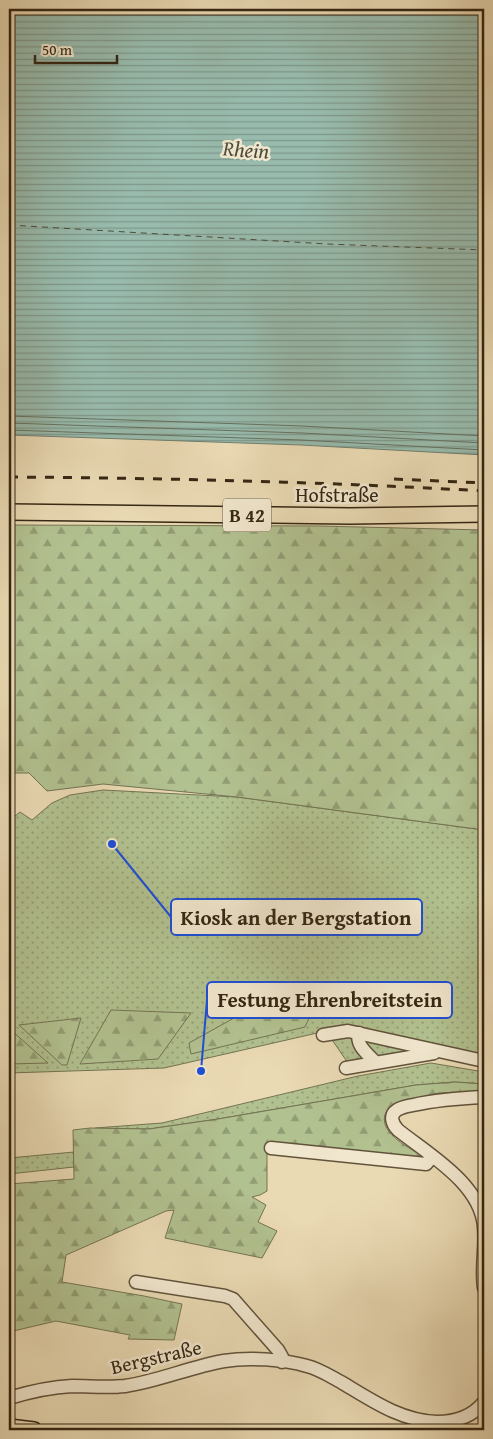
<svg xmlns="http://www.w3.org/2000/svg" width="493" height="1439" viewBox="0 0 493 1439" font-family="'Gentium Book Plus',serif">
<style>
.grass{fill:url(#grass-dots);stroke:#737452}
.forest{fill:url(#forest-firs);stroke:#737452}
.water{fill:url(#water-rules);stroke:#707f6f}
.lines{fill:none;stroke-linecap:round;stroke-linejoin:round}
.shore{stroke:#667060;stroke-width:1}
.ferry{stroke:#4d4b3a;stroke-width:1;stroke-dasharray:6 5;stroke-linecap:butt}
.minor-casing{stroke:#62533b;stroke-width:15}
.major-casing{stroke:#342613;stroke-width:18}
.minor{stroke:#f1e7ce;stroke-width:12}
.major{stroke:#eadab4;stroke-width:15}
.rail{stroke:#342613;stroke-width:3;stroke-dasharray:9 9;stroke-linecap:butt}
.labels{text-anchor:middle;stroke-width:5;stroke-linejoin:round;paint-order:stroke}
.shield{fill:#f1e7ce;stroke:#6d604b;stroke-width:1}
.shield-label{font-size:19px;font-weight:bold;fill:#342613}
.street-label{font-size:20px;fill:#342613;stroke:#f1e7ce}
.water-label{font-size:21px;font-style:italic;fill:#4d4b3a;stroke:#f1e7ce}
.leader{fill:none;stroke:#1d4ed8;stroke-width:2}
.callout-dot{fill:#1d4ed8;stroke:#f1e7ce;stroke-width:2}
.callout{fill:#f1e7ce;stroke:#1d4ed8;stroke-width:2}
.callout-label{font-size:21px;text-anchor:middle;font-weight:bold;fill:#342613}
</style>
<defs>
<pattern id="grass-dots" width="8" height="8" patternUnits="userSpaceOnUse" patternTransform="scale(1.25)"><rect width="8" height="8" fill="#b2c190"/><path d="M2 2h.1M6 6h.1" fill="none" stroke="#929d74" stroke-width="1.8" stroke-linecap="round"/></pattern>
<pattern id="forest-firs" width="22" height="20" patternUnits="userSpaceOnUse" patternTransform="scale(1.25)"><rect width="22" height="20" fill="#b2c190"/><path d="M5 1l3.5 6h-7zM16 11l3.5 6h-7z" fill="#929d74"/></pattern>
<pattern id="water-rules" width="6" height="5" patternUnits="userSpaceOnUse" patternTransform="scale(1.25)"><rect width="6" height="5" fill="#98bbad"/><path d="M0 2.5h6" fill="none" stroke="#7d988c"/></pattern>
</defs>
<rect width="100%" height="100%" fill="#eadab4"/>
<filter id="stains"><feTurbulence type="fractalNoise" baseFrequency=".004" numOctaves="4"/><feColorMatrix values="0 0 0 0 .2 0 0 0 0 .09 0 0 0 0 .02 0 0 0 .5 -.17"/></filter>
<radialGradient id="worn" r=".72"><stop offset=".6" stop-color="#630" stop-opacity="0"/><stop offset="1" stop-color="#630" stop-opacity=".3"/></radialGradient>
<g class="grass">
<path d="M103 790 237 797 484 830V1057L440 1046 348 1063 326 1031 164 1068 9 1073V821L20 812 32 820 52 803 70 795Z"/>
<path d="M431 1063 484 1072V1084L455 1082 416 1085 218 1119 149 1129H96L95 1128 162 1123 358 1076Z"/>
<path d="M74 1152V1167L9 1174V1158Z"/>
</g>
<g class="forest">
<path d="M9 525 319 526 484 530V830L237 797 103 784 47 791 29 773H14L9 777Z"/>
<path d="M261 1003 311 1014 305 1027 191 1054 189 1043Z"/>
<path d="M111 1010 191 1013 158 1059 80 1064Z"/>
<path d="M81 1018 67 1065H62L19 1025Z"/>
<path d="M11 1030 48 1063 9 1064V1031Z"/>
<path d="M455 1082 484 1084V1091L439 1093 399 1102C393 1104 387 1108 385 1115 379 1134 412 1149 425 1158L377 1155 351 1150 267 1145V1191L260 1195 252 1197 266 1205 258 1222 277 1231 262 1258 165 1238 174 1210 166 1211 66 1255 62 1282 144 1296 182 1304 174 1340 128 1339 130 1335 56 1321 9 1332V1184L74 1179 73 1130 90 1128 149 1129 218 1119 416 1085Z"/>
</g>
<path class="water" d="M9 9H484V455L301 445 9 435Z"/>
<g class="lines">
<g class="shore">
<path d="M9 416 302 426 484 436"/>
<path d="M9 423 302 433 484 443"/>
<path d="M9 430 301 440 484 450"/>
</g>
<path class="ferry" d="M9 225 327 244 484 250"/>
<g class="minor-casing">
<g id="minor">
<path d="M359 1033C355 1045 368 1054 375 1062"/>
<path d="M323 1035 348 1031 484 1061"/>
<path d="M346 1068 434 1053"/>
<path d="M484 1097C460 1098 436 1100 413 1105 408 1106 401 1107 397 1110 389 1115 392 1124 398 1130 428 1154 481 1184 484 1227 486 1248 481 1268 484 1288"/>
<path d="M271 1148 426 1164 432 1157"/>
<path d="M136 1282 225 1296 233 1299 278 1350 282 1357V1362"/>
<path d="M9 1398C29 1392 50 1387 72 1386 90 1386 107 1388 125 1386 159 1381 190 1367 224 1361 248 1357 283 1359 307 1366 319 1369 330 1376 341 1382 371 1400 401 1421 437 1422 456 1422 472 1417 484 1402"/>
</g>
</g>
<g class="major-casing">
<g id="major">
<path d="M9 512 350 516 484 514"/>
<path d="M9 1427 34 1430"/>
</g>
</g>
<use href="#minor" class="minor"/>
<use href="#major" class="major"/>
<g class="rail">
<path d="M9 477C167 478 326 482 484 491"/>
<path d="M394 479 484 483"/>
</g>
</g>
<g class="labels">
<rect class="shield" x="223" y="498.5" width="48" height="33" rx="4"/>
<g class="shield-label">
<text x="247" y="522">B 42</text>
</g>
<g class="street-label">
<text x="337" y="502">Hofstraße</text>
<text transform="translate(156 1357) rotate(-13)" y="7">Bergstraße</text>
</g>
<g class="water-label">
<text transform="translate(246 150) rotate(4)" y="7">Rhein</text>
</g>
</g>
<path class="leader" d="M112 844L171 917M201 1071L207 1000"/>
<g class="callout-dot">
<circle cx="112" cy="844" r="5"/>
<circle cx="201" cy="1071" r="5"/>
</g>
<g class="callout">
<rect x="171" y="899" width="251" height="36" rx="5"/>
<rect x="207" y="982" width="245" height="36" rx="5"/>
</g>
<g class="callout-label">
<text x="296" y="925">Kiosk an der Bergstation</text>
<text x="330" y="1007">Festung Ehrenbreitstein</text>
</g>
<rect width="493" height="1439" fill="none" stroke="#eadab4" stroke-width="30"/>
<rect x="10" y="10" width="473" height="1419" fill="none" stroke="#342613" stroke-width="2.5"/>
<rect x="15" y="15" width="463" height="1409" fill="none" stroke="#342613"/>
<path d="M35 55v8h82v-8" fill="none" stroke="#342613" stroke-width="2.5"/>
<text x="42" y="55" font-size="15" fill="#342613" stroke="#f1e7ce" stroke-width="4" paint-order="stroke">50 m</text>
<rect width="100%" height="100%" filter="url(#stains)"/>
<rect width="100%" height="100%" fill="url(#worn)"/>
</svg>
